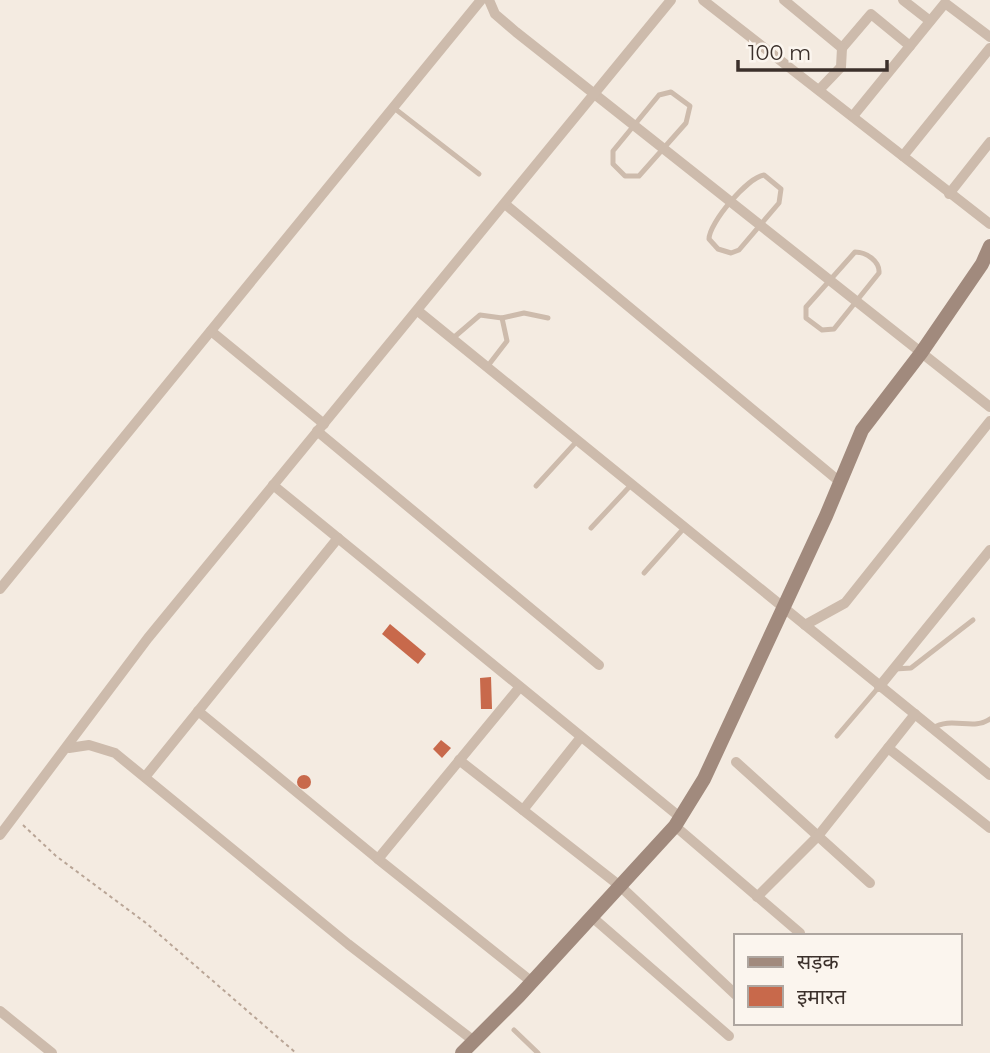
<svg xmlns="http://www.w3.org/2000/svg" width="990" height="1053" viewBox="0 0 990 1053" font-family="Montserrat,'Noto Sans Devanagari',sans-serif">
<style>
.building{fill:#c8694b}
.lines{fill:none;stroke-linecap:round;stroke-linejoin:round}
.path{stroke:#b9a596;stroke-width:2;stroke-dasharray:3.5 3.5;stroke-linecap:butt}
.lane{stroke:#cdbbac;stroke-width:5}
.street{stroke:#cdbbac;stroke-width:10}
.secondary{stroke:#a18a7d;stroke-width:14}
</style>
<rect width="100%" height="100%" fill="#f4ebe1"/>
<g class="building">
<path d="M390 624 426 654 418 664 382 634Z"/>
<path d="M491 677 492 709H481L480 678Z"/>
<path d="M441 740 451 748 442 758 433 749Z"/>
<circle cx="304" cy="782" r="7"/>
</g>
<g class="lines">
<path class="path" d="M23 825 56 856 146 923 296 1053"/>
<g class="lane">
<path d="M671 92 690 106 686 123 639 176H625L613 164V151L659 95Z"/>
<path d="M394 108 479 174"/>
<path d="M764 175 781 189 779 203 739 250 731 253 718 249 709 239C709 223 747 178 764 175Z"/>
<path d="M855 252C866 252 880 261 879 273L834 329 822 330 806 318V307Z"/>
<path d="M452 339 480 315 502 318 524 313 548 318"/>
<path d="M487 367 507 341 502 318"/>
<path d="M536 486 578 440"/>
<path d="M591 528 632 484"/>
<path d="M644 573 685 527"/>
<path d="M895 669 911 668 973 620"/>
<path d="M933 728C951 716 974 731 990 719"/>
<path d="M837 736 878 688"/>
<path d="M514 1030 538 1053"/>
</g>
<g class="street">
<path d="M489 0 495 14 516 32 990 407"/>
<path d="M703 0 990 224"/>
<path d="M784 0 842 48 871 14 910 46"/>
<path d="M903 0 930 21"/>
<path d="M819 90 841 67 842 48"/>
<path d="M853 116 945 3 990 37"/>
<path d="M903 156 990 48"/>
<path d="M949 194 990 142"/>
<path d="M505 204 840 482"/>
<path d="M418 311 990 775"/>
<path d="M211 331 324 424"/>
<path d="M317 431 599 665"/>
<path d="M273 485 681 818"/>
<path d="M0 589 481 0"/>
<path d="M805 625 845 603 990 421"/>
<path d="M879 687 990 550"/>
<path d="M198 711 378 859 519 688"/>
<path d="M69 748 89 745 115 753 348 944 474 1041"/>
<path d="M888 748 990 828"/>
<path d="M459 760 620 886 736 995"/>
<path d="M736 762 870 883"/>
<path d="M145 777 338 538"/>
<path d="M523 810 581 737"/>
<path d="M675 826 800 933"/>
<path d="M0 835 148 638 671 0"/>
<path d="M378 859 532 982"/>
<path d="M757 897 818 836 915 714"/>
<path d="M592 917 729 1036"/>
<path d="M0 1011 52 1053"/>
</g>
<path class="secondary" d="M462 1053 519 996 675 826 704 779 826 516 862 430 921 353 982 264 990 246"/>
</g>
<rect x="734" y="934" width="228" height="91" fill="#fbf5ee" stroke="#aea6a0" stroke-width="2"/>
<rect x="748" y="957" width="35" height="10" fill="#a18a7d" stroke="#aea6a0" stroke-width="2"/>
<text x="797" y="969" font-size="21" fill="#3b302b">सड़क</text>
<rect x="748" y="986" width="35" height="21" fill="#c8694b" stroke="#aea6a0" stroke-width="2"/>
<text x="797" y="1004" font-size="21" fill="#3b302b">इमारत</text>
<path d="M738 60v10h149v-10" fill="none" stroke="#3b302b" stroke-width="3.5"/>
<text x="748" y="60" font-size="21" fill="#3b302b" stroke="#fbf5ee" stroke-width="5" paint-order="stroke">100 m</text>
</svg>
